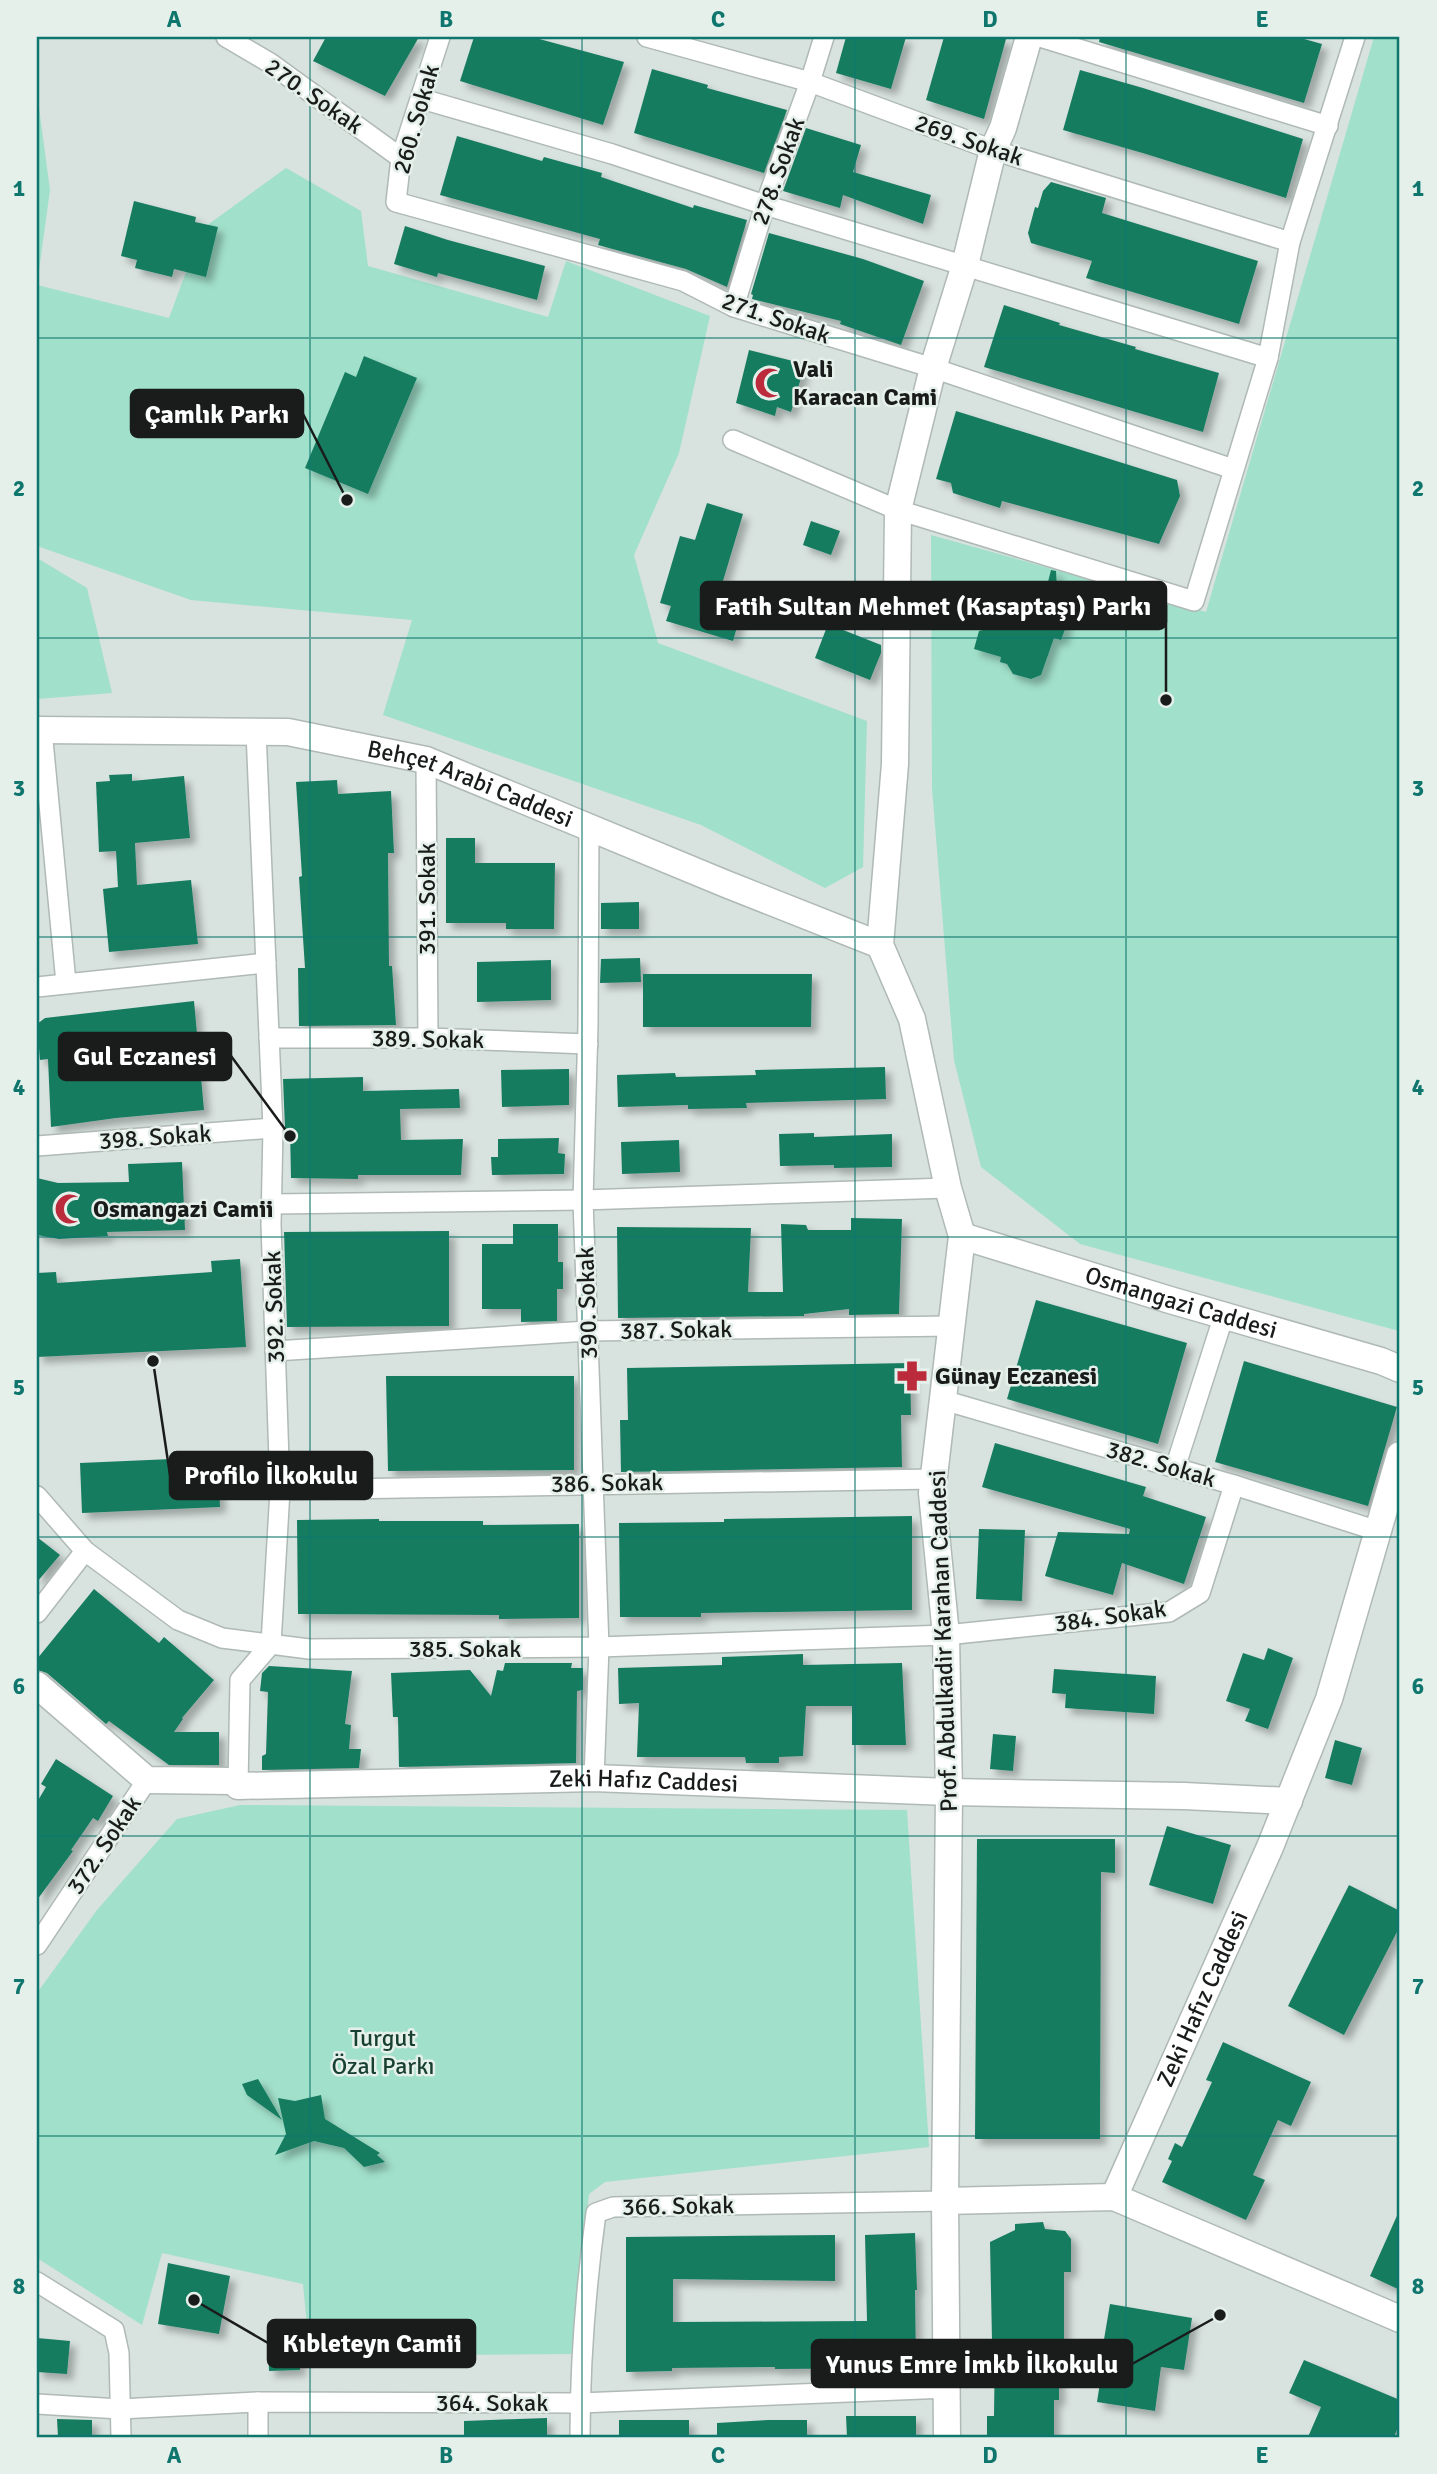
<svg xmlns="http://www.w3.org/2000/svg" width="1437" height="2474" viewBox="0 0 1437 2474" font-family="Signika,sans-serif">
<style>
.green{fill:#a1e0ca}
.building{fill:#197b61;filter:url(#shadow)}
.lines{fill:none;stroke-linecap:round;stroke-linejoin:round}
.street-casing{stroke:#afb9b5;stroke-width:22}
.secondary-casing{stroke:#afb9b5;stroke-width:29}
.street{stroke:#fff;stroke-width:19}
.secondary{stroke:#fff;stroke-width:26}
.grid{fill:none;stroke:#0f766e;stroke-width:2;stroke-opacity:0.55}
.labels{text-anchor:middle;stroke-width:5;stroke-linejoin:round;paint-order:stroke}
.street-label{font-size:24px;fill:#191c1b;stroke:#e5f0eb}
.poi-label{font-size:24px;font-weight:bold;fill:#191c1b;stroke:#e5f0eb;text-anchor:start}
.park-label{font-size:24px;fill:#173f32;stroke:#e5f0eb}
.leader{fill:none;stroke:#191c1b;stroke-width:2.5}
.callout-dot{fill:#191c1b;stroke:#e5f0eb;stroke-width:2.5}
.callout{fill:#191c1b;stroke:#191c1b;stroke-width:2.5}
.callout-label{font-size:26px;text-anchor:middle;font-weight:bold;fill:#fff}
.neatline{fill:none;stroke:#0f766e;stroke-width:2.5}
.grid-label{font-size:23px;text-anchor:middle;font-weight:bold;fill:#0f766e}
</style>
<defs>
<filter id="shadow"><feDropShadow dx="6" dy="6" stdDeviation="3.5" flood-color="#0004"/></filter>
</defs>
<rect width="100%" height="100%" fill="#d8e2de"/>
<g class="green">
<path d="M1374 37H1400L1399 1331 1080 1244 981 1167 954 1060 932 788 931 535 1206 612Z"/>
<path d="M37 93 50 190 37 285 169 318 202 229 286 168 361 211 368 266 548 317 566 261 710 316 679 453 634 555 658 643 867 721 863 867 825 888 701 825 383 715 412 620 191 600 37 546Z"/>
<path d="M37 558 87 588 112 693 37 699Z"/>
<path d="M240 1805 907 1810 929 2147 605 2182 589 2194 572 2354 310 2356 303 2284 162 2253 142 2325 37 2258V1993L97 1910 177 1819Z"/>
</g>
<g class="building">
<path d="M326 37H419L385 96 313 61Z"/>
<path d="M474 37H532L624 62 603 125 460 81Z"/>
<path d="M846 37H906L891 89 836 73Z"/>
<path d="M944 37H997L1006 39 984 119 926 100Z"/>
<path d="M1100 37H1297L1322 44 1304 103 1099 42Z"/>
<path d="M652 69 708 85 707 88 787 110 764 173 634 133Z"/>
<path d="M1080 70 1143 88 1303 139 1286 198 1146 154 1063 130Z"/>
<path d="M806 128 861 145 853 172 931 195 923 224 843 195 840 208 783 191Z"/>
<path d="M457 136 542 161 544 157 602 173 601 177 693 208 694 205 747 220 727 287 686 269 598 245 600 239 440 195Z"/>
<path d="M1051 182 1106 198 1102 213 1258 261 1239 324 1086 278 1092 261 1031 243 1028 233 1035 207 1038 208 1043 191Z"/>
<path d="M134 201 196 217 195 222 218 227 206 277 174 269 172 277 135 268 137 260 121 256Z"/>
<path d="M405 226 448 240 545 266 537 300 438 273 437 277 394 264Z"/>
<path d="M769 233 863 259 924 281 901 345 840 324 841 321 752 299 753 295 751 294Z"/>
<path d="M1004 305 1060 323 1059 325 1136 347 1135 349 1219 373 1203 432 984 367Z"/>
<path d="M749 350 805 364 791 412 777 407 775 416 736 403Z"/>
<path d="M364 356 417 378 368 494 305 468 345 372 356 377Z"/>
<path d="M956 411 1177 480 1180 496 1159 544 1002 501 1000 508 953 493 951 483 936 479Z"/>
<path d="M707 503 743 514 720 591 745 599 733 641 666 621 671 606 660 603 680 536 695 540Z"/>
<path d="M811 521 840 531 831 555 803 545Z"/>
<path d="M1051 570 1056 571 1058 604 1063 606 1060 618 1067 624 1061 640 1054 638 1041 675 1031 679 1013 674 1007 664 1000 662 1001 657 974 649 979 631 1001 625 1002 621 1009 622 1015 616 1030 621 1034 608 1041 610Z"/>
<path d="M828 624 881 645V653L870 680 815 658Z"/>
<path d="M132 774V781L184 776 190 838 135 843 137 885 191 880 198 944 109 952 103 889 118 887 116 851 99 852 96 782 110 781 109 775Z"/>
<path d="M337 780 338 794 391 791 394 853H388L389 966H392L396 1025 299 1026 298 968H305L299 877 302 876 296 782Z"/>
<path d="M446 838H475V863H555L554 929H506V923H446Z"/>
<path d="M639 902V929H601V903Z"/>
<path d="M640 958 641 982 600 983 601 959Z"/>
<path d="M551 960V1000L477 1002V962Z"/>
<path d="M643 974H812L811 1027H643Z"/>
<path d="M194 1001 204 1110 116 1118 51 1127 48 1059 40 1060 37 1024 45 1018Z"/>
<path d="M885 1067 886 1099 746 1103 747 1108 688 1109V1105L618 1107 617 1075 675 1073 676 1077 756 1075 755 1070Z"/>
<path d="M569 1069V1105L502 1107 501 1070Z"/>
<path d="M363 1077V1091L459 1089 460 1108 400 1109 401 1140 463 1139 461 1175H358V1179L291 1178 290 1129H285L283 1079Z"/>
<path d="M814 1133V1137L892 1134V1167L834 1168V1165L780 1166 779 1134Z"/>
<path d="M559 1138 558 1153 565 1154 564 1174 492 1175 491 1157H498V1139Z"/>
<path d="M679 1140 680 1172 622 1174 621 1142Z"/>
<path d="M182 1162 185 1230 107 1232 108 1236 59 1239 37 1235V1178L58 1183 129 1182 128 1164Z"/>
<path d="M851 1218 902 1219 899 1314 849 1315V1309L804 1314V1316L618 1318 617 1227 751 1228 748 1292H783L781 1224 806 1225 808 1230H851Z"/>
<path d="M513 1224H558V1262H563V1289H557V1321L521 1322V1309H482V1244H513Z"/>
<path d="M449 1231V1326L287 1327 284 1232Z"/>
<path d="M240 1259 246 1347 37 1357V1273L56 1272 57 1283 212 1272 211 1261Z"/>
<path d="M1036 1300 1187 1343 1158 1444 1007 1399Z"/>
<path d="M1244 1361 1397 1407 1368 1506 1215 1462Z"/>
<path d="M910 1363 911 1415H901L902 1467 621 1472 620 1420H628L627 1368Z"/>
<path d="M386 1376H574V1470L388 1471Z"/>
<path d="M995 1443 1146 1487 1143 1496 1206 1517 1184 1584 1122 1563 1113 1595 1045 1576 1058 1532 1129 1534 1130 1529 982 1487Z"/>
<path d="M218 1457 220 1507 82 1513 80 1463Z"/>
<path d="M912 1516V1610L701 1613V1617H620L619 1523 724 1522V1519Z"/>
<path d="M379 1519V1521H483V1525L579 1524V1618L499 1619V1615L298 1614 297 1520Z"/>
<path d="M979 1529 1025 1530 1022 1601 976 1599Z"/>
<path d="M37 1537 60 1555 37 1582Z"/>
<path d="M94 1589 159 1643 164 1637 214 1680 182 1718 183 1719 174 1732H219V1765H169L109 1721 106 1724 47 1673 37 1670V1659Z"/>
<path d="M1268 1648 1293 1658 1268 1729 1245 1721 1250 1709 1226 1701 1243 1653 1264 1660Z"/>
<path d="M803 1654V1665L902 1663 906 1745H852V1706H806L803 1756 779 1757V1763H746L745 1757H637L639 1703 619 1704 618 1668 722 1665V1657Z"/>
<path d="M505 1663H572L571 1668H583V1690L577 1691 576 1763 399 1767 398 1717H393L391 1673 470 1670 491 1696 497 1670 503 1671Z"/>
<path d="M269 1666 352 1671 345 1724 351 1725 349 1749H361L359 1768 262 1770V1756L266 1754 268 1692 260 1691 262 1673Z"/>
<path d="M1054 1669 1156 1676 1154 1714 1065 1708 1066 1694 1052 1693Z"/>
<path d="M993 1734 1016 1736 1013 1771 990 1769Z"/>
<path d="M1335 1740 1362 1748 1352 1785 1325 1778Z"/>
<path d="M56 1759 113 1796 98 1821 93 1818 71 1850 73 1851 37 1900V1802L46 1787 41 1784Z"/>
<path d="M1167 1826 1231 1845 1213 1904 1149 1885Z"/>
<path d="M977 1839H1115V1873L1101 1872 1100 2139H975Z"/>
<path d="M1349 1885 1400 1911V1926L1344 2035 1288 2006Z"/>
<path d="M1223 2042 1311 2082 1291 2126 1278 2120 1253 2175 1265 2180 1246 2220 1162 2182 1172 2161 1168 2159 1175 2143 1182 2147 1212 2082 1206 2080Z"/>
<path d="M258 2079 282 2120 247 2095 242 2084Z"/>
<path d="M321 2095 325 2119 380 2153 377 2155 385 2162 364 2167 344 2148 314 2141 275 2155 286 2134 278 2098 295 2101Z"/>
<path d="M1400 2209V2290L1370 2276Z"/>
<path d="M1043 2222 1045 2229 1065 2231 1071 2239V2272H1064V2339H1059V2400H1054V2437H987V2416H994L995 2340H992L990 2242 1015 2230V2224Z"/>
<path d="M915 2233 917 2290H915L916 2368 775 2369V2367L672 2368V2371L626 2372V2237L835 2235V2281L673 2279V2322L867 2321 865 2235Z"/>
<path d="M168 2263 230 2276 219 2334 158 2324Z"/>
<path d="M1110 2304 1192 2318 1184 2370 1161 2367 1155 2411 1097 2402 1104 2357H1101Z"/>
<path d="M298 2330 300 2370 269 2371 268 2331Z"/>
<path d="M37 2338 70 2341 67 2374 37 2372Z"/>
<path d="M1304 2360 1400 2400V2422L1394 2437H1308L1321 2407 1289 2393Z"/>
<path d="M846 2416H916V2437H847Z"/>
<path d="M547 2418V2437H464V2421Z"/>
<path d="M57 2419 92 2420V2437H58Z"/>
<rect x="619" y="2420" width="70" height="17"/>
<path d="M768 2420H807V2437H717V2423Z"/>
</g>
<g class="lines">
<g class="street-casing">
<g id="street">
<path d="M226 37 270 63 401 158"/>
<path d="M440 37 401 158 396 202 683 281 734 307 933 368 1233 469"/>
<path d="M647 37 810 82 993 150 1290 242"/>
<path d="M1040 37 1328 126"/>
<path d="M422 99 612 154 765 205 1268 358"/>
<path d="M734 307 765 205 810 82 824 37"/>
<path d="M733 440 898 510 1194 601 1268 358 1290 242 1355 37"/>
<path d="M42 730 66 983"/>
<path d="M426 760 428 1038"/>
<path d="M589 827 588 1026 583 1200 599 1647 594 1778"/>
<path d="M37 987 266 963"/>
<path d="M269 1038H428L588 1044"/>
<path d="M37 1146 273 1128"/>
<path d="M272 1204 583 1200 948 1188"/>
<path d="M275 1351 588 1331 952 1326"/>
<path d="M943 1400 1234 1485 1378 1531"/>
<path d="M1175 1468 1224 1315"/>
<path d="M280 1490 934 1479"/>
<path d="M37 1496 85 1551 178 1620 222 1638 309 1649 599 1647 946 1635 1169 1612 1200 1593 1234 1485"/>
<path d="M37 1613 85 1551"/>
<path d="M238 1786 240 1680 271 1644 280 1490 271 1224 273 1128 256 732"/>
<path d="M37 1945 147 1780"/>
<path d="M37 2282 114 2330 119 2353 121 2437"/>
<path d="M258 2402V2437"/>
<path d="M37 2404 120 2409 258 2402 580 2403 948 2388"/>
<path d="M580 2437C580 2363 586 2286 596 2213L613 2207 945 2201"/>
</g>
</g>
<g class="secondary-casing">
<g id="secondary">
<path id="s1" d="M37 730 288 732 426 760 726 884 880 945"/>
<path id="s2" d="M962 1236 1170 1300 1381 1361 1400 1369"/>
<path id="s3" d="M37 1685 147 1780 233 1781 238 1786 594 1778 949 1792 1184 1796 1289 1801"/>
<path id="s4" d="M1114 2197 1270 1847 1329 1699 1400 1455"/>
<path d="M945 2201 1114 2197 1400 2319"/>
<path d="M947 2437 945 2201 949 1792 946 1635 932 1493 962 1236 948 1188 912 1019 880 945 895 764 898 510 933 368 965 265 993 150 1003 128 1029 37"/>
</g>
</g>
<use href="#street" class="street"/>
<use href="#secondary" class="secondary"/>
</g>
<path class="grid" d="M310 37V2437M582 37V2437M855 37V2437M1126 37V2437M37 338H1400M37 638H1400M37 937H1400M37 1237H1400M37 1537H1400M37 1836H1400M37 2136H1400"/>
<defs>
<g id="mosque-bare" transform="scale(2.415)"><path d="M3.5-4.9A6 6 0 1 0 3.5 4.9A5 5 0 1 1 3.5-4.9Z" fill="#bc2b3b" stroke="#e5f0eb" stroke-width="2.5" paint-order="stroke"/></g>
<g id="pharmacy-bare" transform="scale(2.415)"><path d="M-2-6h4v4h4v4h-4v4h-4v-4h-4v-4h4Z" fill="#bc2b3b" stroke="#e5f0eb" stroke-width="2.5" paint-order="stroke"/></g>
</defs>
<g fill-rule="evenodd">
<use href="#mosque-bare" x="770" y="383"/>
<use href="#mosque-bare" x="70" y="1209"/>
<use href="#pharmacy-bare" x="912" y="1376"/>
</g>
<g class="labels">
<g class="street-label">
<text transform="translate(314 96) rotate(35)" y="8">270. Sokak</text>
<text transform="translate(416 119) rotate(-74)" y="8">260. Sokak</text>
<text transform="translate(969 140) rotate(19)" y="8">269. Sokak</text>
<text transform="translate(778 171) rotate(-70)" y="8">278. Sokak</text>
<text transform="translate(776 318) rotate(19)" y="8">271. Sokak</text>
<text dy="8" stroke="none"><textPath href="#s1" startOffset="441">Behçet Arabi Caddesi</textPath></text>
<text transform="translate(427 899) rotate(-90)" y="8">391. Sokak</text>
<text transform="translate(428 1039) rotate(1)" y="8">389. Sokak</text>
<text transform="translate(155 1137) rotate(-4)" y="8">398. Sokak</text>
<text dy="8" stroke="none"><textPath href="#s2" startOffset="229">Osmangazi Caddesi</textPath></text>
<text transform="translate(587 1303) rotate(-92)" y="8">390. Sokak</text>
<text transform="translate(274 1307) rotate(-92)" y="8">392. Sokak</text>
<text transform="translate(676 1330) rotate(-1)" y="8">387. Sokak</text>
<text transform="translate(1161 1464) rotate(16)" y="8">382. Sokak</text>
<text transform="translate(607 1483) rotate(-1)" y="8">386. Sokak</text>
<text transform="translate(1110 1616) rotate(-8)" y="8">384. Sokak</text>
<text transform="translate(943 1641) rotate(-92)" y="8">Prof. Abdulkadir Karahan Caddesi</text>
<text x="465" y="1657">385. Sokak</text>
<text dy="8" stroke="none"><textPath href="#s3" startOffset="644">Zeki Hafız Caddesi</textPath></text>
<text transform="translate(104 1845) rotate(-56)" y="8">372. Sokak</text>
<text dy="8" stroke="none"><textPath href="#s4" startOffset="217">Zeki Hafız Caddesi</textPath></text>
<text transform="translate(678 2206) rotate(-1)" y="8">366. Sokak</text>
<text x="492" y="2411">364. Sokak</text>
</g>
<g class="poi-label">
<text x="793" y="377">Vali<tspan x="793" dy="28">Karacan Cami</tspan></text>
<text x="93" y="1217">Osmangazi Camii</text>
<text x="935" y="1384">Günay Eczanesi</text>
</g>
<g class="park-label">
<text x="383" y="2046">Turgut<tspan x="383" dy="28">Özal Parkı</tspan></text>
</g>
</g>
<path class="leader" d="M347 500L303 414M1166 700L1166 605M290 1136L231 1056M153 1361L170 1475M194 2300L268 2343M1220 2315L1132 2364"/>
<g class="callout-dot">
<circle cx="347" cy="500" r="7"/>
<circle cx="1166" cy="700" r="7"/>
<circle cx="290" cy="1136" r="7"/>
<circle cx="153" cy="1361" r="7"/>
<circle cx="194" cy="2300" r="7"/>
<circle cx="1220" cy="2315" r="7"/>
</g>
<g class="callout">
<rect x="131" y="390" width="172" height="47" rx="7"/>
<rect x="701" y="582" width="465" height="47" rx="7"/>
<rect x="59" y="1033" width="172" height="47" rx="7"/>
<rect x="170" y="1452" width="202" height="47" rx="7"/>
<rect x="268" y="2320" width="207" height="47" rx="7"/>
<rect x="812" y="2340" width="320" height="47" rx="7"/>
</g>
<g class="callout-label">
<text x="217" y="423">Çamlık Parkı</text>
<text x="933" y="615">Fatih Sultan Mehmet (Kasaptaşı) Parkı</text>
<text x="145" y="1065">Gul Eczanesi</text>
<text x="271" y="1484">Profilo İlkokulu</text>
<text x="372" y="2352">Kıbleteyn Camii</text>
<text x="972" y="2373">Yunus Emre İmkb İlkokulu</text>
</g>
<rect width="1437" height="2474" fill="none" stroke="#e5f0eb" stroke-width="77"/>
<rect x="38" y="38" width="1360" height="2398" class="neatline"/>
<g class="grid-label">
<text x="174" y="27">A</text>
<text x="446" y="27">B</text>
<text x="718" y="27">C</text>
<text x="990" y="27">D</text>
<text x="1262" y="27">E</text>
<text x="19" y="196">1</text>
<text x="1418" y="196">1</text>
<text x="19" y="496">2</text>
<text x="1418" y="496">2</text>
<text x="19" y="796">3</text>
<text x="1418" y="796">3</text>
<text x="19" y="1095">4</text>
<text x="1418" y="1095">4</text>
<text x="19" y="1395">5</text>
<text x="1418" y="1395">5</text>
<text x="19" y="1694">6</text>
<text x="1418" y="1694">6</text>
<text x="19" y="1994">7</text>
<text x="1418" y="1994">7</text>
<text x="19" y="2294">8</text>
<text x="1418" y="2294">8</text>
<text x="174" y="2463">A</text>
<text x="446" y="2463">B</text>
<text x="718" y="2463">C</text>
<text x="990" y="2463">D</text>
<text x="1262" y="2463">E</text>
</g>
</svg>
